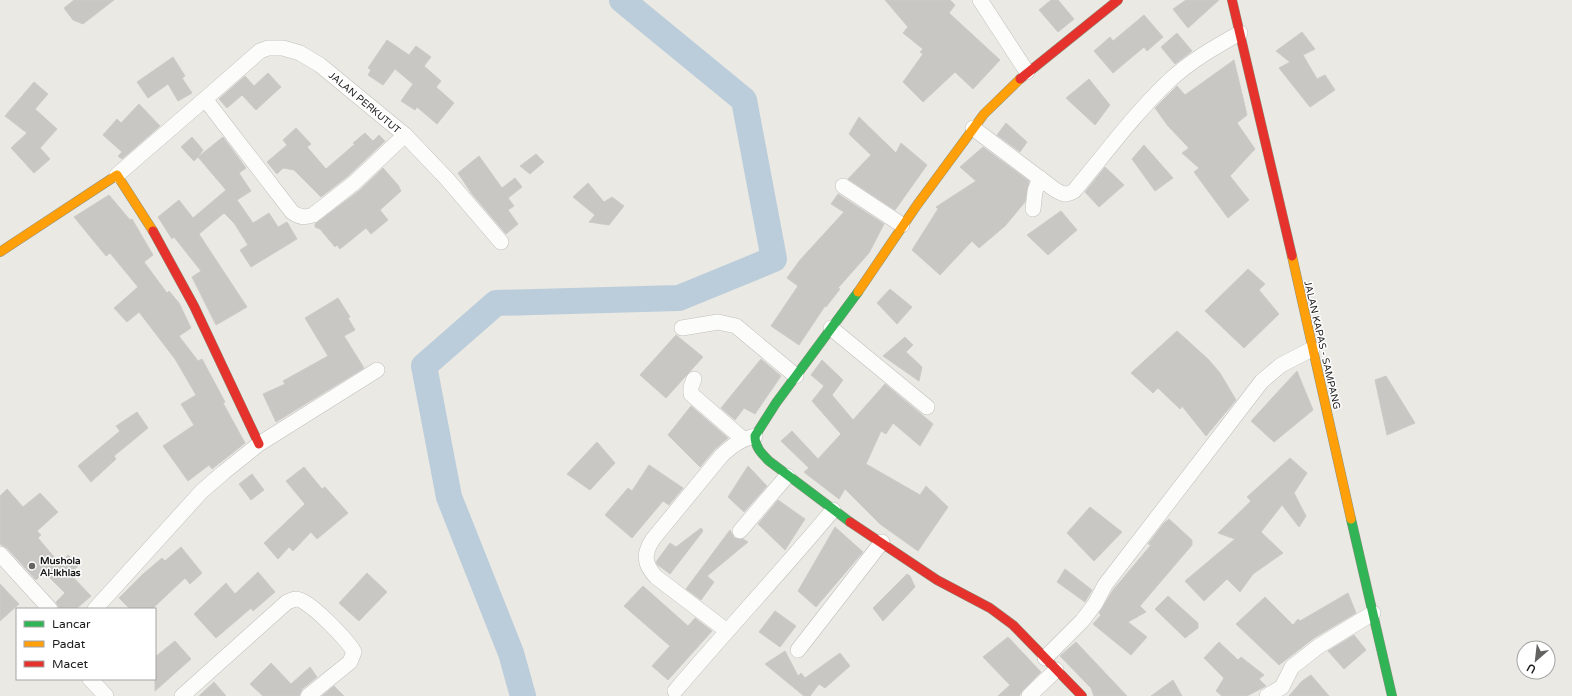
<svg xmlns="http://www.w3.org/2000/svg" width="1572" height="696" viewBox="0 0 1572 696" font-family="'Varela Round',sans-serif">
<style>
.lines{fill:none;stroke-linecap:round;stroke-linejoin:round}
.river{stroke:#bbcdda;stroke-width:26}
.building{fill:#c8c7c4;stroke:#cdcbc6}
.street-casing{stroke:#c1c0be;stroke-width:16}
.fast-casing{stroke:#8c917e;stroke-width:10}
.slow-casing{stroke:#8c917e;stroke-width:10}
.jam-casing{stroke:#8c917e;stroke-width:10}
.street{stroke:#fcfcfb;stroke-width:15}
.fast{stroke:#30b455;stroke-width:9}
.slow{stroke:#ff9f0a;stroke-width:9}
.jam{stroke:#e5322d;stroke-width:9}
.poi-dot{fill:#636361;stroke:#fff;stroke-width:1.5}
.labels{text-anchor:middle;stroke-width:3;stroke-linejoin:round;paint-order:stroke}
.street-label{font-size:10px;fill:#1b1b1b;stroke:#fff}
.poi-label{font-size:10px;font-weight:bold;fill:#1b1b1b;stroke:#fff;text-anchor:start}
</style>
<rect width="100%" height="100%" fill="#eae9e4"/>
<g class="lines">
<path class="river" d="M523 696 511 653 449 497 424 366 496 303 679 298 774 259 744 100 622 0"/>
</g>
<g class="building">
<path d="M74 0H114L83 24 73 20 64 8Z"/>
<path d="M885 0H950L955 5 949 13 1000 60 973 89 955 72 923 102 903 82 923 54 920 52 923 49 903 33 908 27Z"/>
<path d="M1051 0H1058L1074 19 1058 32 1039 10Z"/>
<path d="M1186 0H1219L1188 28 1173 9Z"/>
<path d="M1144 15 1163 37 1147 51 1144 47 1113 73 1094 51 1110 37 1113 41Z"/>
<path d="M1302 32 1315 49 1303 55 1317 79 1325 75 1335 90 1310 107 1279 68 1290 62 1276 51Z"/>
<path d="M1177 33 1192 51 1175 64 1161 47Z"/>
<path d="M387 40 409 55 416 46 431 57 424 66 441 81 436 87 454 103 437 124 417 107 415 110 401 101 413 84 395 69 383 85 368 75 371 70 368 68Z"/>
<path d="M173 57 185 76 182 78 192 93 178 101 168 84 148 98 137 82Z"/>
<path d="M1234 60 1247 115 1237 123 1255 149 1230 176 1249 200 1228 218 1194 172 1199 168 1182 153 1189 148 1168 126 1155 108 1177 86 1185 95Z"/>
<path d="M268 73 281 87 256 110 242 95 227 108 219 99 245 76 254 86Z"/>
<path d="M1089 79 1110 105 1095 125 1066 98Z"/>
<path d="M34 82 48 94 35 109 57 129 40 148 50 159 34 173 11 148 27 133 5 116Z"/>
<path d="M139 104 160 126 122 159 118 156 122 152 103 135 117 119 121 123Z"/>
<path d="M859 117 896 153 901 143 927 165 895 210 848 179 871 155 849 134Z"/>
<path d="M1006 123 1027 142 1020 152 997 135Z"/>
<path d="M296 128 311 144 307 147 326 169 355 144 353 143 365 133 373 141 379 135 385 141 348 176 321 197 294 170 283 168 277 174 267 162 287 145 283 140Z"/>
<path d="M192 137 203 150 198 157 223 137 246 168 239 173 251 191 237 200 253 223 269 213 278 227 287 222 297 239 251 267 240 250 248 245 234 223 224 213 199 234 247 307 216 325 192 277 201 271 174 237 172 239 158 217 179 200 193 218 226 190 198 157 194 161 181 147Z"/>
<path d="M1144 145 1173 178 1155 191 1132 159Z"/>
<path d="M983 147 1029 181 1025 202 1005 226 979 248 972 241 940 275 912 250 938 209 936 207 976 181 960 167Z"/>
<path d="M536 154 544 162 530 174 520 166Z"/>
<path d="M479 156 502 188 515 178 522 187 508 198 514 206 508 210 518 224 506 234 472 194 458 173Z"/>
<path d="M1105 167 1124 185 1099 207 1085 192Z"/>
<path d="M383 168 398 185 401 191 380 210 388 220 371 234 366 228 340 249 337 245 335 247 320 229 315 227V224L360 190Z"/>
<path d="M588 183 604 202 612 197 624 206 609 225 589 222 595 215 573 197Z"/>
<path d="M838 194 884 224 869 253 838 288 840 289 826 307 825 306 799 345 771 326 798 286 787 278 800 260 844 212 831 204Z"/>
<path d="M109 195 130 220 132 219 153 255 144 262 167 293 169 291 179 303 191 328 179 336 198 361 202 359 225 402 223 403 245 443 212 469 209 465 188 481 163 446 194 425 181 404 196 395 175 359 139 312 127 322 114 308 138 287 110 253 106 256 74 217Z"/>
<path d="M1061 211 1077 230 1048 255 1027 235Z"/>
<path d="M1248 269 1265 284 1259 290 1279 314 1244 348 1205 311Z"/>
<path d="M890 289 912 307 897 324 877 303Z"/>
<path d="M338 298 350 317 348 318 355 330 344 336 364 368 276 422 263 394 285 384 283 381 328 356 305 318Z"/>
<path d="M1177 331 1208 359 1220 373 1236 400 1206 436 1182 406 1180 409 1158 388 1153 393 1131 373Z"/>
<path d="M676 335 703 357 666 398 640 375Z"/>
<path d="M905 337 913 345 906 352 922 367 919 381 883 356Z"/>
<path d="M761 359 781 376 755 414 744 408 735 420 721 408Z"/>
<path d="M822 360 843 380 832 395 853 420 885 384 933 424 920 446 893 423 886 434 881 431 866 464 920 495 926 486 948 507 918 551 880 524 845 489 839 499 809 476 804 472 809 468 781 441 792 431 818 459 841 434 812 401 824 386 811 375Z"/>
<path d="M1297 371 1313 410 1274 442 1251 421Z"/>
<path d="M1386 376 1415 423 1387 435 1375 380Z"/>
<path d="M691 406 728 438 715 449 700 467 668 435Z"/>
<path d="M137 412 148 428 114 456 116 459 91 482 78 466 120 431 116 426Z"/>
<path d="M597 442 615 463 590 490 567 474Z"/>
<path d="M1290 458 1307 473 1294 493 1306 516 1299 527 1282 505 1261 532 1283 553 1253 574 1240 592 1227 579 1204 601 1185 581 1235 539 1218 533 1251 501 1247 497Z"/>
<path d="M649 465 683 488 669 505 663 501 632 538 605 515 628 488 632 491Z"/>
<path d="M748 466 767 486 744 512 728 497Z"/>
<path d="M304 467 322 489 325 487 348 513 317 539 311 532 293 551 289 547 278 559 264 543 305 504 286 481Z"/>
<path d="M252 474 264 490 251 500 239 484Z"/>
<path d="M7 489 23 507 40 493 58 512 37 531 41 535 38 538 60 564 68 555 79 565 70 574 91 596 76 609H60L56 602 65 593 44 572 36 580 7 548 0 544V496Z"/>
<path d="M778 500 805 519 785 550 758 524Z"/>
<path d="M1090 507 1122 532 1094 561 1067 533Z"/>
<path d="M1169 519 1192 540V545L1140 606 1146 612 1128 622 1147 637 1131 655 1093 624 1101 615 1099 613 1113 590 1151 545 1148 544 1164 523Z"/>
<path d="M835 527 863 552 816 607 798 591Z"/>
<path d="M701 528 703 531 670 574 658 565 656 562 670 543 676 547Z"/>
<path d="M730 530 734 538 743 539 748 542 707 576 714 582 701 600 686 589Z"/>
<path d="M181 547 202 573 190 584 185 578 152 609H130L119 598 142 575 162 558 165 561Z"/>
<path d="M1065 569 1092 590 1085 602 1057 582Z"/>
<path d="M258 572 275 592 253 611 251 608 216 638 194 614 226 583 235 594Z"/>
<path d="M367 573 387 592 359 621 339 603Z"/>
<path d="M907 574 910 576 915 587 883 621 873 608Z"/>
<path d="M0 584 19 604 0 621Z"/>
<path d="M643 586 688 626 695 618 712 631 668 680 652 666 670 646 624 606Z"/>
<path d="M1348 593 1356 613 1314 638 1279 665 1236 624 1265 597 1293 625 1298 619 1300 621Z"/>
<path d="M1168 596 1198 623V628L1185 638 1155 609Z"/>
<path d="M775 611 796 626 780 647 759 632Z"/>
<path d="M1354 635 1366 650 1344 669 1328 651Z"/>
<path d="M1008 637 1041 672 1023 690 1019 696H998L1010 685 983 657Z"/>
<path d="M175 641 191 659 155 691V657Z"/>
<path d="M1076 642 1127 696H1094L1091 688 1060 656Z"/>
<path d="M1219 642 1238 660 1241 657 1264 675 1259 679 1266 686 1247 696H1222L1216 691 1224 678 1204 658Z"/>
<path d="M785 651 798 676 801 673 805 678 840 653 850 666 825 688 819 684 810 696H804L765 664Z"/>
<path d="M271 663 291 684 310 667 317 677 302 689 299 696H263L250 684Z"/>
<path d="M1311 675 1329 696H1289L1302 681Z"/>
<path d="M1173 680 1182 696H1151Z"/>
<path d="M214 682 226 696H199Z"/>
<path d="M334 686 344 696H322Z"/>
</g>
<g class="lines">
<g class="street-casing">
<g id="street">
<path d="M980 0 1027 72"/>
<path d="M205 99 260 51 268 48H283L300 53 320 65 405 135 447 179 501 242"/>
<path d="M973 128 1054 189C1062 194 1066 196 1074 191 1105 154 1134 114 1169 81 1190 61 1215 47 1240 33"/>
<path d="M117 175 205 99 292 212C299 217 304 218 313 215L354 183 405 135"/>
<path d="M843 186 902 225"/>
<path d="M1033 209 1035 191 1040 178"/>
<path d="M682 328 718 322 736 326 796 376"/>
<path d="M831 328 927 407"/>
<path d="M694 379 691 387V394L743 439"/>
<path d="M740 531 787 476"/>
<path d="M0 554 50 609"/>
<path d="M95 609 202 491 224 472 259 444 377 370"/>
<path d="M727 631 656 577C644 564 643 554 653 539L722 455C733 445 741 439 755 436"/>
<path d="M798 650 882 542"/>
<path d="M1045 658 1082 621 1095 604 1105 585 1262 381 1281 365 1312 349"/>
<path d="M90 679 106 696"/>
<path d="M675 691C727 630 782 571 833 510"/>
<path d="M182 696 287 602C290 601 294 599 296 599 309 599 348 641 354 652L350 662 308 696"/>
<path d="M1029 696 1056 670"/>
<path d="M1267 696 1282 687 1292 667 1319 646 1373 613"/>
</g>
</g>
<g class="fast-casing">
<g id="fast">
<path d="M1351 519 1392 696"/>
<path d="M850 522 769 461C761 453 755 447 755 436L776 403 858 292"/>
</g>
</g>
<g class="slow-casing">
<g id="slow">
<path d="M0 252 117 175 153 231"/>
<path d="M1292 256 1351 519"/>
<path d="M858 292 917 205 984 114 1020 79"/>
</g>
</g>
<g class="jam-casing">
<g id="jam">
<path d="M1232 0 1292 256"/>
<path d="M1020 79 1118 0"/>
<path d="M153 231 194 306 259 444"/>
<path d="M850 522 937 580 990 608 1013 625 1082 696"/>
</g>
</g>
<use href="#street" class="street"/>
<use href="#fast" class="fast"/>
<use href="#slow" class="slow"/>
<use href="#jam" class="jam"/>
</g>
<circle class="poi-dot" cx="32" cy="566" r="4"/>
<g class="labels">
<g class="street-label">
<text transform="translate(365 102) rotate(40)" y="4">JALAN PERKUTUT</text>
<text transform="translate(1323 345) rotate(77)" y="4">JALAN KAPAS - SAMPANG</text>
</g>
<g class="poi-label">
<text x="40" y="564">Mushola<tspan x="40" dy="12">Al-Ikhlas</tspan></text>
</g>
</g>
<rect x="16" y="608" width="140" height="72" fill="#ffffff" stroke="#a4a4a4"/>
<rect x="24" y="621" width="20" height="6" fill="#30b455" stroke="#a4a4a4"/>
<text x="52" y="628" font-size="12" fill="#1b1b1b">Lancar</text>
<rect x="24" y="641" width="20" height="6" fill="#ff9f0a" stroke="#a4a4a4"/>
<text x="52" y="648" font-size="12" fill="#1b1b1b">Padat</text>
<rect x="24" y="661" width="20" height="6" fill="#e5322d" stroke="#a4a4a4"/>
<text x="52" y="668" font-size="12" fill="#1b1b1b">Macet</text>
<g transform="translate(1536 660) rotate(208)"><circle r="19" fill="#ffffff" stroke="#a4a4a4"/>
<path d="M0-3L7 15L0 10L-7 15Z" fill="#636361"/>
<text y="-6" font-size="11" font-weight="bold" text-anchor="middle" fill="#1b1b1b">U</text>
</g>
</svg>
